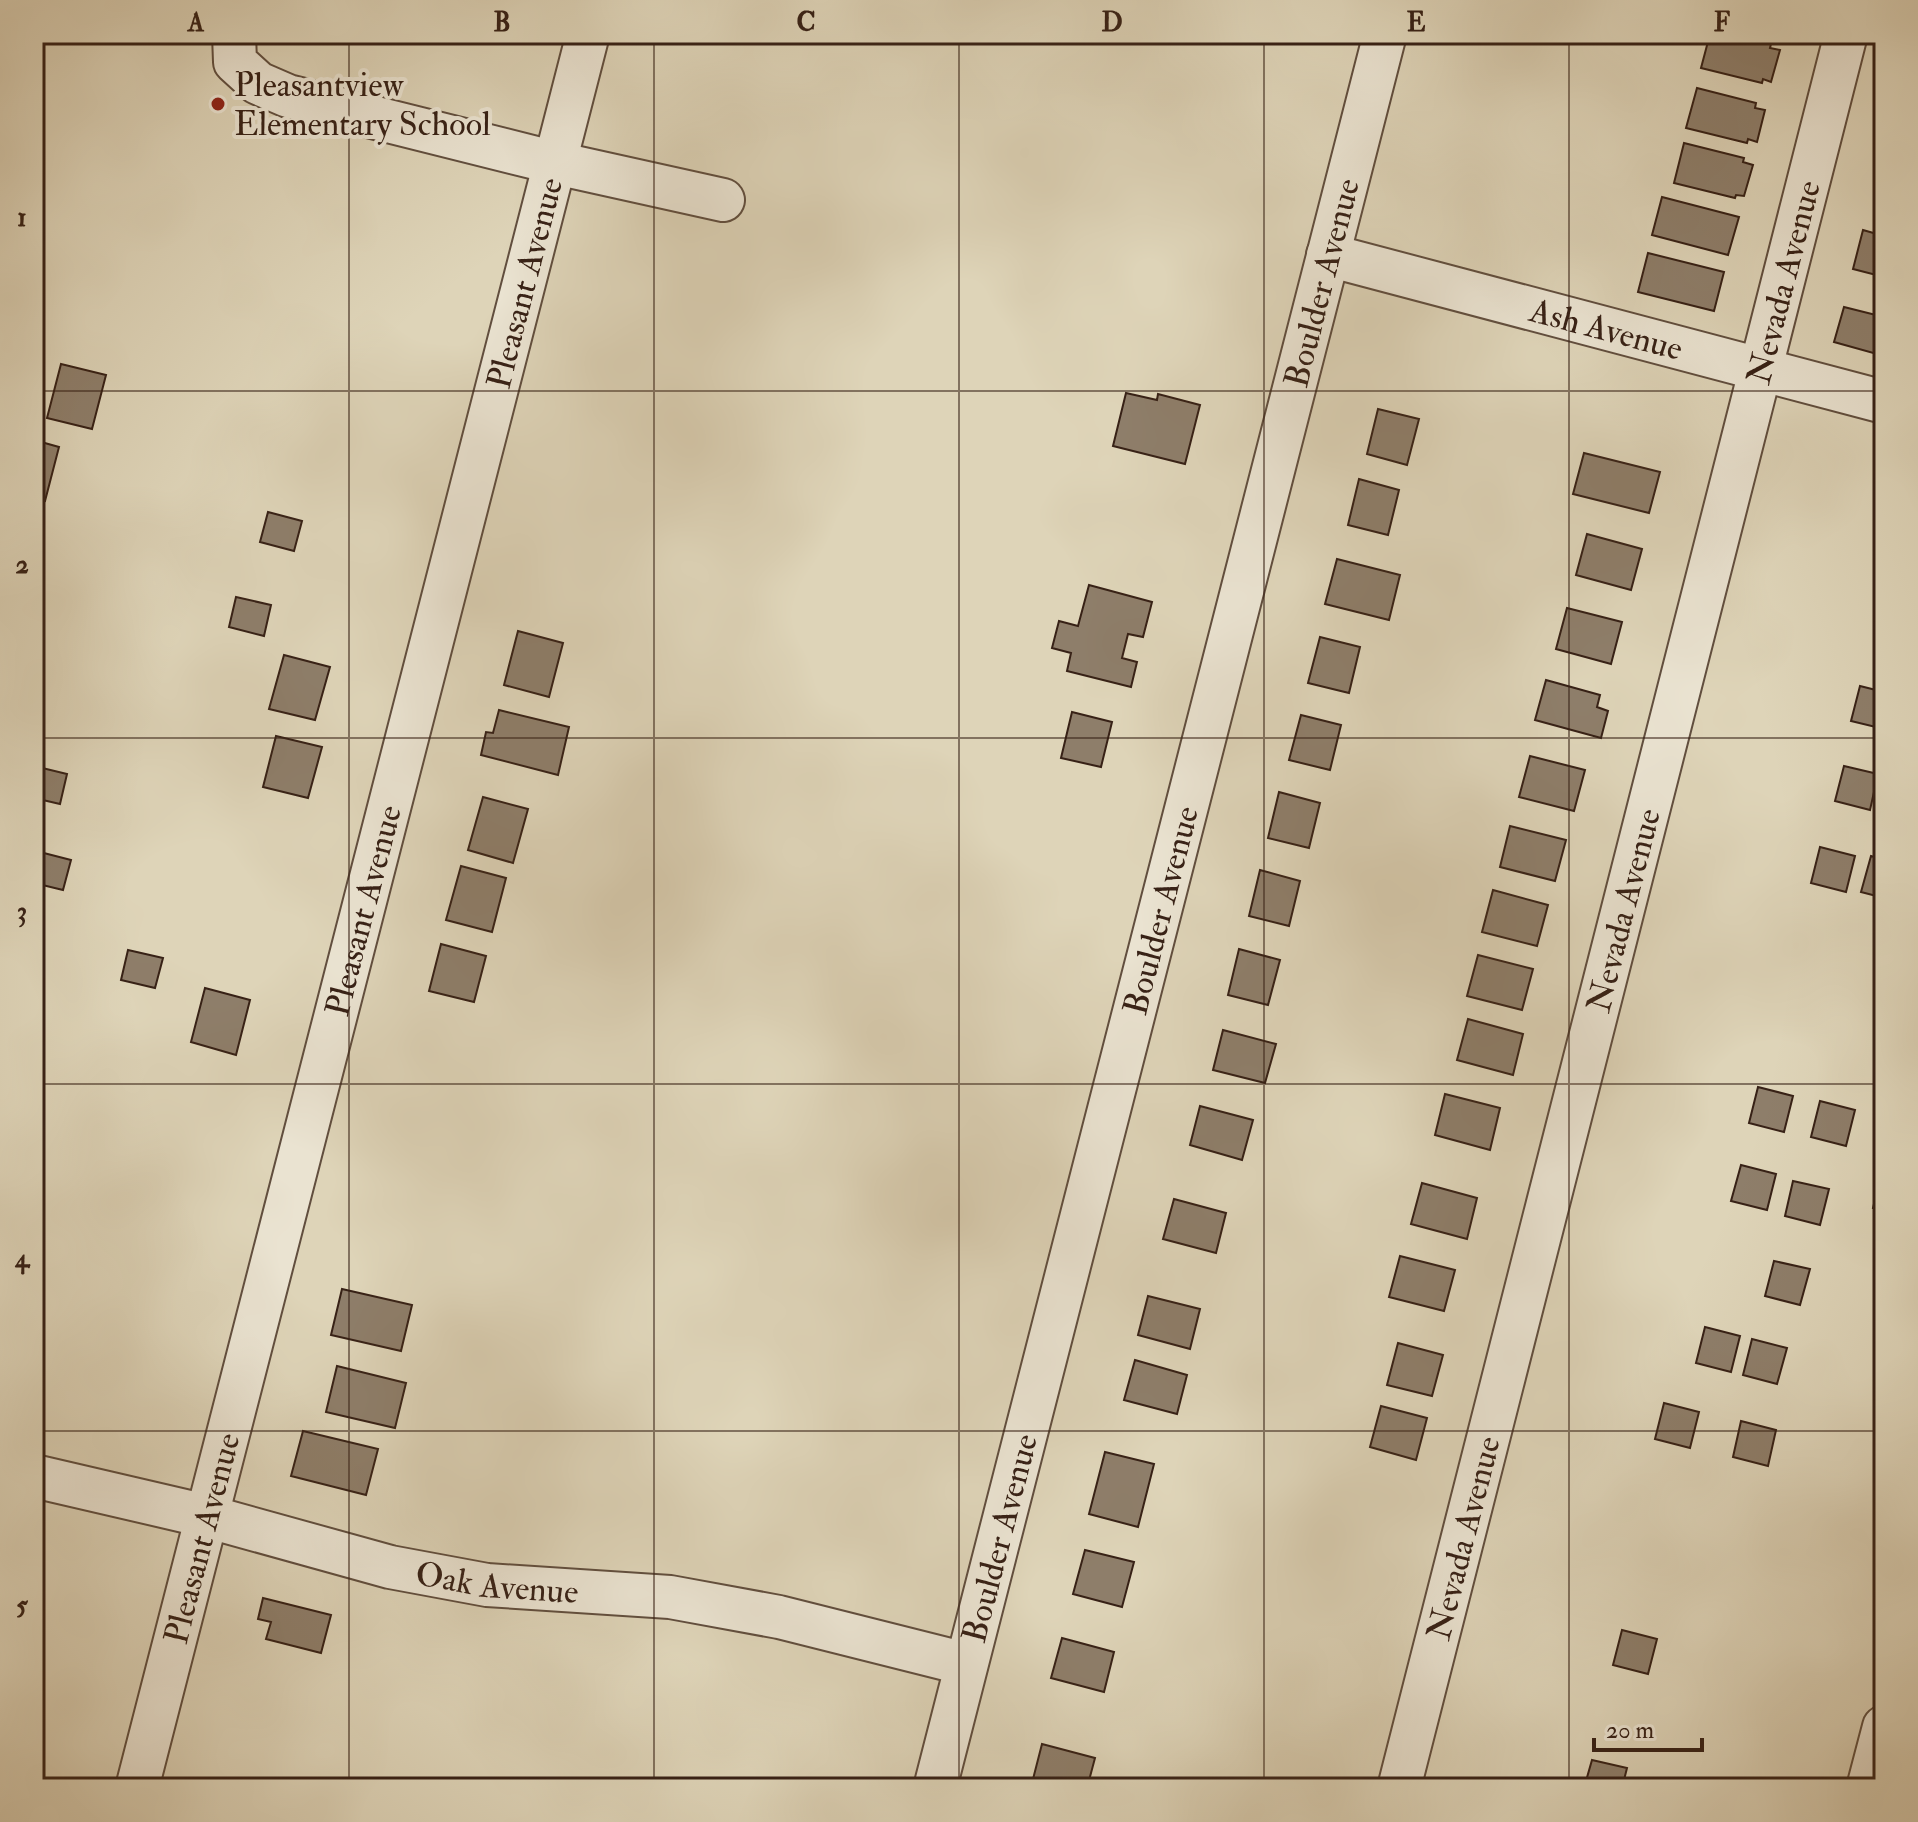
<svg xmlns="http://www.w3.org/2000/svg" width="1918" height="1822" viewBox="0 0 1918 1822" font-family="'IM FELL Double Pica',serif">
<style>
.building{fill:#8e7e6a;stroke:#372116;stroke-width:2}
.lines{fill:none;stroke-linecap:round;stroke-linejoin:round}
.minor-casing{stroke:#614e3e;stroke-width:46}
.minor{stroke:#eae3d1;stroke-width:42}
.grid{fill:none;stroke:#372116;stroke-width:2;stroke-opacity:0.55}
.poi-dot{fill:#8f2418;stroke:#eae3d1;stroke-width:3}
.labels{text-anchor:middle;stroke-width:8;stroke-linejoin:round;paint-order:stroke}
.poi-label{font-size:34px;fill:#372116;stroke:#eae3d1;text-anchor:start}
.street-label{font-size:34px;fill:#372116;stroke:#eae3d1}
.neatline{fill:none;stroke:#372116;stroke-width:3}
.grid-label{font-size:26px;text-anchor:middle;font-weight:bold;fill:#372116}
</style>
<rect width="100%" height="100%" fill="#ded4b8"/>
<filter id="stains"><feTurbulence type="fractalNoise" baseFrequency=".0025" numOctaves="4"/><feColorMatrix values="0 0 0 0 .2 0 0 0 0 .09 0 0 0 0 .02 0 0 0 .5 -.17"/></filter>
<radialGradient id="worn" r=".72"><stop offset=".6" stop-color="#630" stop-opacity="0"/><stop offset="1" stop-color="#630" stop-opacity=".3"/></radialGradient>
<g class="building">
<path d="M1710 34H1735L1771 44 1770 48 1780 50 1771 82 1763 79 1762 83 1701 68Z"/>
<path d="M1697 88 1756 103 1755 108 1765 110 1757 142 1748 139 1747 143 1686 128Z"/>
<path d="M1684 143 1744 158 1743 162 1753 165 1744 196 1736 195 1735 198 1674 183Z"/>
<path d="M1662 197 1739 217 1728 255 1652 235Z"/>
<path d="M1863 230 1884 236V277L1853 269Z"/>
<path d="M1648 253 1724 272 1714 311 1638 292Z"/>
<path d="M1844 307 1884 317V356L1834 342Z"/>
<path d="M61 364 106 375 92 429 47 418Z"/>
<path d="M1126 393 1157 400 1158 394 1200 405 1185 464 1113 446Z"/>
<path d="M1378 409 1419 419 1407 465 1367 454Z"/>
<path d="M34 440 59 447 45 501 34 498Z"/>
<path d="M1584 453 1660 472 1649 513 1573 494Z"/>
<path d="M1359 479 1399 490 1388 535 1348 525Z"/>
<path d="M268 512 302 521 294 551 260 542Z"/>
<path d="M1587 534 1642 549 1631 590 1576 575Z"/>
<path d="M1337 559 1400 575 1389 620 1325 604Z"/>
<path d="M1089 585 1152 602 1143 637 1128 634 1122 658 1137 662 1131 687 1067 671 1071 653 1052 648 1059 621 1078 626Z"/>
<path d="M236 597 271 605 264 636 229 627Z"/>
<path d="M1567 608 1622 622 1611 664 1556 649Z"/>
<path d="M518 631 563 643 549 697 504 685Z"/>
<path d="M1320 637 1360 647 1349 693 1308 683Z"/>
<path d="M284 655 330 667 315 720 269 709Z"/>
<path d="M1546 680 1600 695 1597 707 1608 711 1601 738 1535 720Z"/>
<path d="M1860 686 1884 692V729L1851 721Z"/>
<path d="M499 710 569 727 558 775 481 755 486 732 493 733Z"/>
<path d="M1072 712 1112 722 1101 767 1061 758Z"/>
<path d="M1301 715 1341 725 1330 770 1289 760Z"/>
<path d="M276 736 322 747 308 798 263 787Z"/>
<path d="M1530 756 1585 770 1574 811 1519 797Z"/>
<path d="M34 766 67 774 60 804 34 798Z"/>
<path d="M1844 766 1878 774 1870 810 1835 801Z"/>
<path d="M1279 792 1320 803 1309 848 1268 838Z"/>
<path d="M483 797 528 809 513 863 468 850Z"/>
<path d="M1510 826 1566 840 1555 881 1500 867Z"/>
<path d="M1820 847 1855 856 1846 892 1811 883Z"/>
<path d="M36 851 71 860 63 890 34 883Z"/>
<path d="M1871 856 1884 860V898L1861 892Z"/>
<path d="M461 866 506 878 492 932 446 920Z"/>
<path d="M1260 870 1300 881 1289 926 1249 916Z"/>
<path d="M1493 890 1548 905 1537 946 1482 932Z"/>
<path d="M441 944 486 956 474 1002 429 991Z"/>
<path d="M1239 949 1280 960 1268 1005 1228 995Z"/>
<path d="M128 950 163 958 155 988 121 980Z"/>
<path d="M1478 955 1533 969 1522 1010 1467 996Z"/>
<path d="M205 988 250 1000 236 1055 191 1042Z"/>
<path d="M1468 1019 1523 1034 1513 1075 1457 1060Z"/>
<path d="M1223 1030 1276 1044 1265 1083 1213 1070Z"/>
<path d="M1758 1087 1793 1096 1784 1132 1749 1123Z"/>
<path d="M1445 1094 1500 1108 1490 1150 1435 1135Z"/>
<path d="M1820 1101 1855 1110 1846 1146 1811 1137Z"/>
<path d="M1200 1106 1253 1120 1242 1160 1190 1145Z"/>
<path d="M1741 1165 1776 1174 1767 1210 1731 1201Z"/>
<path d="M1883 1166 1884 1167V1211L1873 1208Z"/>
<path d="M1793 1181 1829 1189 1820 1225 1785 1216Z"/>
<path d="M1422 1183 1477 1198 1467 1239 1411 1224Z"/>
<path d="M1174 1199 1226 1213 1216 1253 1163 1239Z"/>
<path d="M1400 1256 1455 1270 1444 1311 1389 1297Z"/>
<path d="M1774 1261 1810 1269 1800 1305 1765 1296Z"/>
<path d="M342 1289 412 1305 401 1351 331 1335Z"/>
<path d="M1148 1296 1200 1309 1190 1349 1138 1335Z"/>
<path d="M1705 1327 1740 1336 1731 1372 1696 1363Z"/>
<path d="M1752 1339 1787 1348 1777 1384 1743 1375Z"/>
<path d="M1398 1343 1443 1355 1432 1396 1387 1385Z"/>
<path d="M1135 1360 1187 1375 1177 1414 1124 1400Z"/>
<path d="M337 1366 406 1383 395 1428 326 1412Z"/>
<path d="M1664 1403 1699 1412 1690 1448 1655 1439Z"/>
<path d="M1381 1406 1427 1418 1416 1460 1370 1447Z"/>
<path d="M1741 1421 1776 1430 1768 1466 1733 1457Z"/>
<path d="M303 1431 378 1449 366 1495 291 1476Z"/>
<path d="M1105 1452 1154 1464 1138 1527 1089 1514Z"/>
<path d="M1085 1550 1134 1562 1122 1607 1073 1594Z"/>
<path d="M263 1598 331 1615 321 1653 266 1639 271 1622 258 1619Z"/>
<path d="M1622 1630 1657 1639 1648 1674 1613 1665Z"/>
<path d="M1062 1638 1114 1652 1104 1692 1051 1678Z"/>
<path d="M1042 1744 1095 1758 1087 1788H1050L1032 1783Z"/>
<path d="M1592 1760 1627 1768 1622 1788H1584Z"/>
</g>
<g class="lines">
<g class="minor-casing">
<g id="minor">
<path d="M234 34 235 62 258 83 288 96 556 163 723 200"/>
<path id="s1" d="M1328 255 1884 402"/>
<path id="s2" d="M34 1476 206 1516 390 1567 487 1585 670 1597 779 1617 966 1664"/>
<path id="s3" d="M137 1788 588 34"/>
<path id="s4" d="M935 1788 1385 34"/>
<path id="s5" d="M1399 1788 1846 34"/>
<path d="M1868 1788 1884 1727"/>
</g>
</g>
<use href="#minor" class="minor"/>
</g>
<path class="grid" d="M349 34V1788M654 34V1788M959 34V1788M1264 34V1788M1569 34V1788M34 391H1884M34 738H1884M34 1084H1884M34 1431H1884"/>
<circle class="poi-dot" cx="218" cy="104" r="8"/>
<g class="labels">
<g class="poi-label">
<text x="234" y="96">Pleasantview<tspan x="234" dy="39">Elementary School</tspan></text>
</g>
<g class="street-label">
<text dy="12" stroke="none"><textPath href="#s4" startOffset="1554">Boulder Avenue</textPath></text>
<text dy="12" stroke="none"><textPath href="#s5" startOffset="1554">Nevada Avenue</textPath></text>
<text dy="12" stroke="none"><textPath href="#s3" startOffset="1554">Pleasant Avenue</textPath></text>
<text dy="12" stroke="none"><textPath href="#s1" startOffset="288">Ash Avenue</textPath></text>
<text dy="12" stroke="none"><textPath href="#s3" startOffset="906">Pleasant Avenue</textPath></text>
<text dy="12" stroke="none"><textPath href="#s4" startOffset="906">Boulder Avenue</textPath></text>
<text dy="12" stroke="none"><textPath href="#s5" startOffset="906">Nevada Avenue</textPath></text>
<text dy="12" stroke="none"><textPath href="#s3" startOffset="258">Pleasant Avenue</textPath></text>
<text dy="12" stroke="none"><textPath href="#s4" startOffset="258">Boulder Avenue</textPath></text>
<text dy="12" stroke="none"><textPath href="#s5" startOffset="258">Nevada Avenue</textPath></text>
<text dy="12" stroke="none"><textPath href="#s2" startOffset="476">Oak Avenue</textPath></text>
</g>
</g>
<rect width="1918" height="1822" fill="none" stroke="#ded4b8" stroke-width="88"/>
<path d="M1594 1738v12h108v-12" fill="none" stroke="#372116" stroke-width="4"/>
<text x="1606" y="1738" font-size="24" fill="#372116" stroke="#eae3d1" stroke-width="6" paint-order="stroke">20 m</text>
<rect x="44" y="44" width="1830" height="1734" class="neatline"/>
<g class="grid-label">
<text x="196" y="31">A</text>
<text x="502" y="31">B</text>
<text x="806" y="31">C</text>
<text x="1112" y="31">D</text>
<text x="1416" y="31">E</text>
<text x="1722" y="31">F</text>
<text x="22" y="226">1</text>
<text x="22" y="573">2</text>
<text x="22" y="920">3</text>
<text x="22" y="1267">4</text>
<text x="22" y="1614">5</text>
</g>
<rect width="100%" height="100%" filter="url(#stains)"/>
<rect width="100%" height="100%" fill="url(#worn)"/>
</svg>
